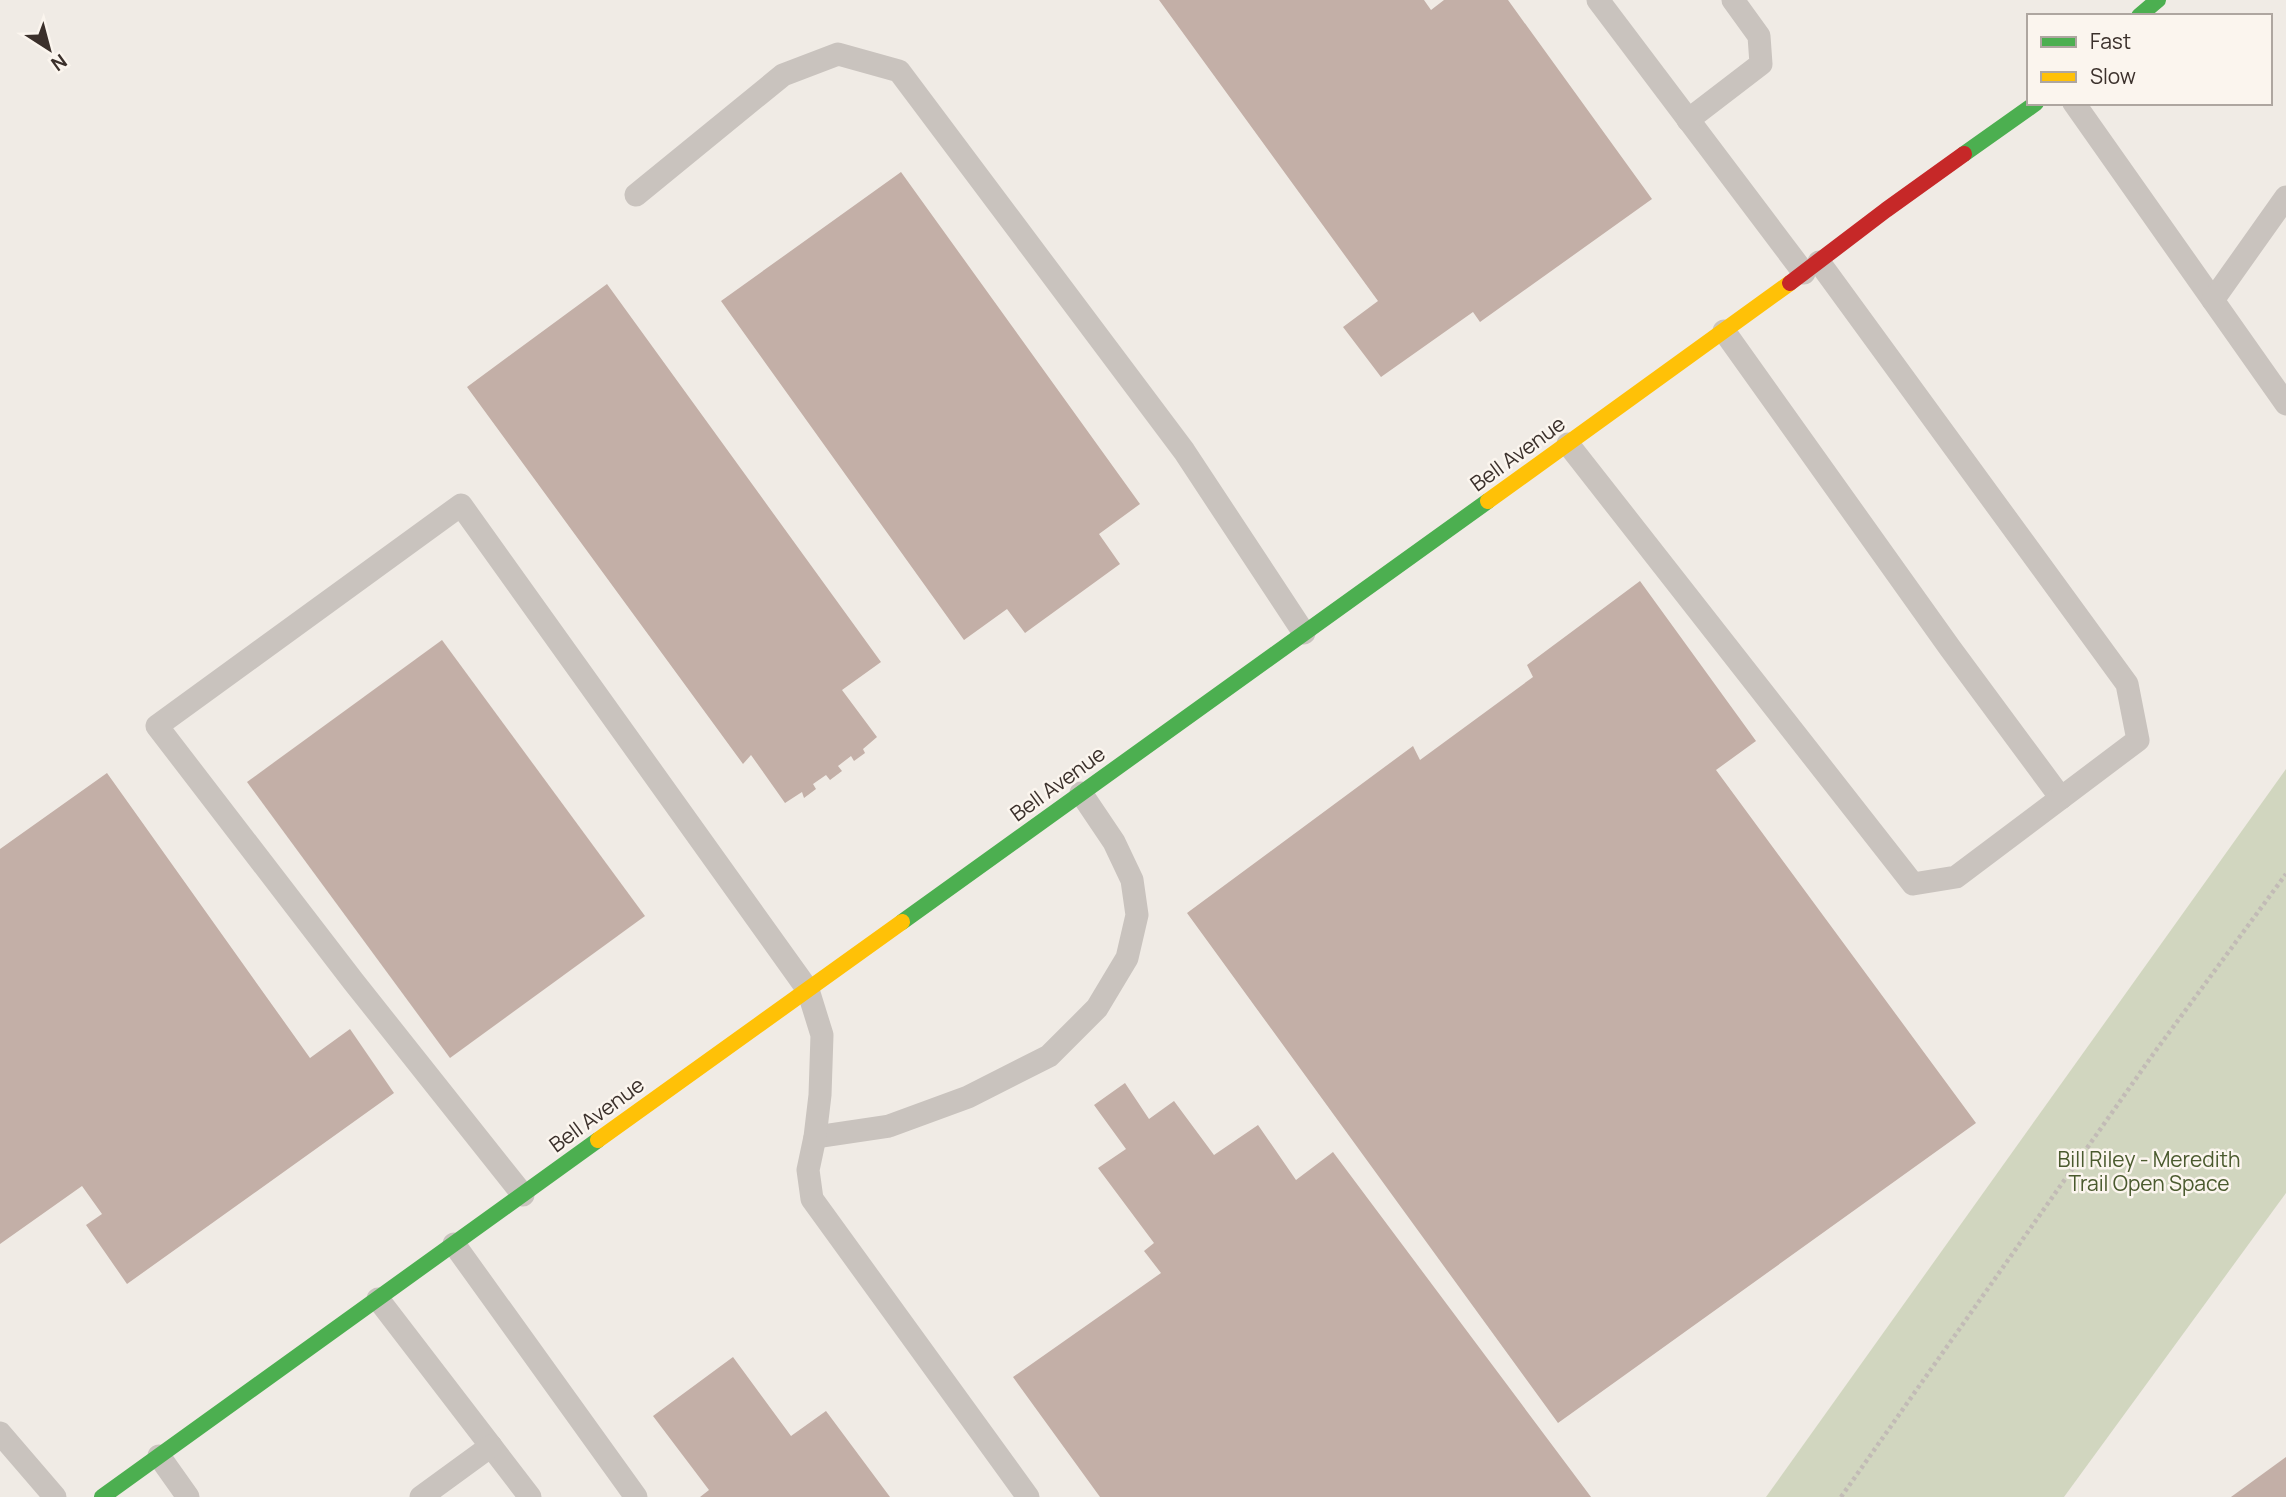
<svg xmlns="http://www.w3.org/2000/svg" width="2286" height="1497" viewBox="0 0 2286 1497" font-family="Manrope,sans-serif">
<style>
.green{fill:#d1d6bf}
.building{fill:#c3afa7}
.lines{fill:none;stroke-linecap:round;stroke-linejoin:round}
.path{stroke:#c2bbb6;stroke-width:4.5;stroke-dasharray:3.5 3.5;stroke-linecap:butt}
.lane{stroke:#c9c3be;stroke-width:23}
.fast{stroke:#4caf50;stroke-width:16}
.slow{stroke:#ffc107;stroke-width:16}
.jam{stroke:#c62828;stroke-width:16}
.labels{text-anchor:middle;stroke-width:5;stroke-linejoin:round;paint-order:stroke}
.street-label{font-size:21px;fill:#3b302b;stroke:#fbf5ee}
.park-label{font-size:21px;fill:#4a5a2e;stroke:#fbf5ee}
</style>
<rect width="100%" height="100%" fill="#f0ebe5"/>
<path class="green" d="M2286 769V1193L2064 1497H1766Z"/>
<g class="building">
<path d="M1159 0H1424L1431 10 1444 0H1508L1652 199 1480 322 1473 312 1381 377 1343 327 1378 301Z"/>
<path d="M901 172 1140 504 1099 534 1120 564 1025 633 1007 609 964 640 721 301Z"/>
<path d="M607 284 881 662 842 690 877 737 863 749 865 753 854 761 851 756 838 766 842 771 830 780 826 775 813 784 816 789 804 798 802 792 785 803 751 755 743 764 467 387Z"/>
<path d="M1640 581 1756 741 1716 770 1976 1123 1558 1423 1187 913 1413 746 1420 760 1533 677 1527 665Z"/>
<path d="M442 640 645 916 450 1058 247 782Z"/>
<path d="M107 773 310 1058 350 1029 394 1093 127 1284 86 1225 102 1214 82 1186 0 1244V849Z"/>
<path d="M1125 1083 1149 1119 1174 1101 1214 1155 1258 1125 1296 1180 1333 1152 1591 1497H1100L1013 1377 1161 1273 1144 1251 1154 1243 1098 1168 1126 1149 1094 1105Z"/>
<path d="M733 1357 791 1436 826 1411 890 1497H700L709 1490 653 1416Z"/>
<path d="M2286 1457V1497H2231Z"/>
</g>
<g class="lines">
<path class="path" d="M1841 1497 2154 1053 2286 874"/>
<g class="lane">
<path d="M1598 0 1804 273"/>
<path d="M2074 103 2286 404"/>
<path d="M1688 120 1761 64 1759 36 1733 0"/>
<path d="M636 195 783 75 838 54 899 71 1184 451 1304 633"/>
<path d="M2213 300 2286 197"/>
<path d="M1724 331 1950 648 2061 798"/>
<path d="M1568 444 1913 884 1956 877 2138 740 2127 684 1819 262"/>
<path d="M815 1137 889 1126 968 1097 1049 1056 1097 1008 1127 958 1137 915 1132 880 1114 842 1081 793"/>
<path d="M523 1195 353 981 157 726 461 505 808 990 822 1035 820 1095 815 1137 808 1170 812 1199 1028 1497"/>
<path d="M454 1244 636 1497"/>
<path d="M378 1299 530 1497"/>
<path d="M0 1433 55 1497"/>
<path d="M159 1456 188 1497"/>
<path d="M421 1497 491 1446"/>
</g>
<g class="fast">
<path d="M2139 16 2158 0"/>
<path d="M1964 154 2036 103"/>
<path d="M902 922 1488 501"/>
<path d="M102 1497 598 1140"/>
</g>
<g class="slow">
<path d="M1488 501 1790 283"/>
<path d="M598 1140 902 922"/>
</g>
<path class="jam" d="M1790 283 1886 210 1964 154"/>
</g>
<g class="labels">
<g class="street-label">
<text transform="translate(1518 454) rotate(-36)" y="7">Bell Avenue</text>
<text transform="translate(1058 784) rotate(-36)" y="7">Bell Avenue</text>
<text transform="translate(597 1115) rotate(-36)" y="7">Bell Avenue</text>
</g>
<g class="park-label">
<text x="2149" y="1167">Bill Riley - Meredith<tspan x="2149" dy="24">Trail Open Space</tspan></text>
</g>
</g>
<rect x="2027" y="14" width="245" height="91" fill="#fbf5ee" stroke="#aea6a0" stroke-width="2"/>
<rect x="2041" y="37" width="35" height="10" fill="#4caf50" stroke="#aea6a0" stroke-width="2"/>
<text x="2090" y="49" font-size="21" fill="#3b302b">Fast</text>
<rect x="2041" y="72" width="35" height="10" fill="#ffc107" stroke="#aea6a0" stroke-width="2"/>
<text x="2090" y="84" font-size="21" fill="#3b302b">Slow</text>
<g transform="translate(49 49) rotate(144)" stroke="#fbf5ee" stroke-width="5" paint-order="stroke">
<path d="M0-5L12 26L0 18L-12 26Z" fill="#3b302b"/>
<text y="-10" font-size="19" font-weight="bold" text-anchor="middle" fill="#3b302b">N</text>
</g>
</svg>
